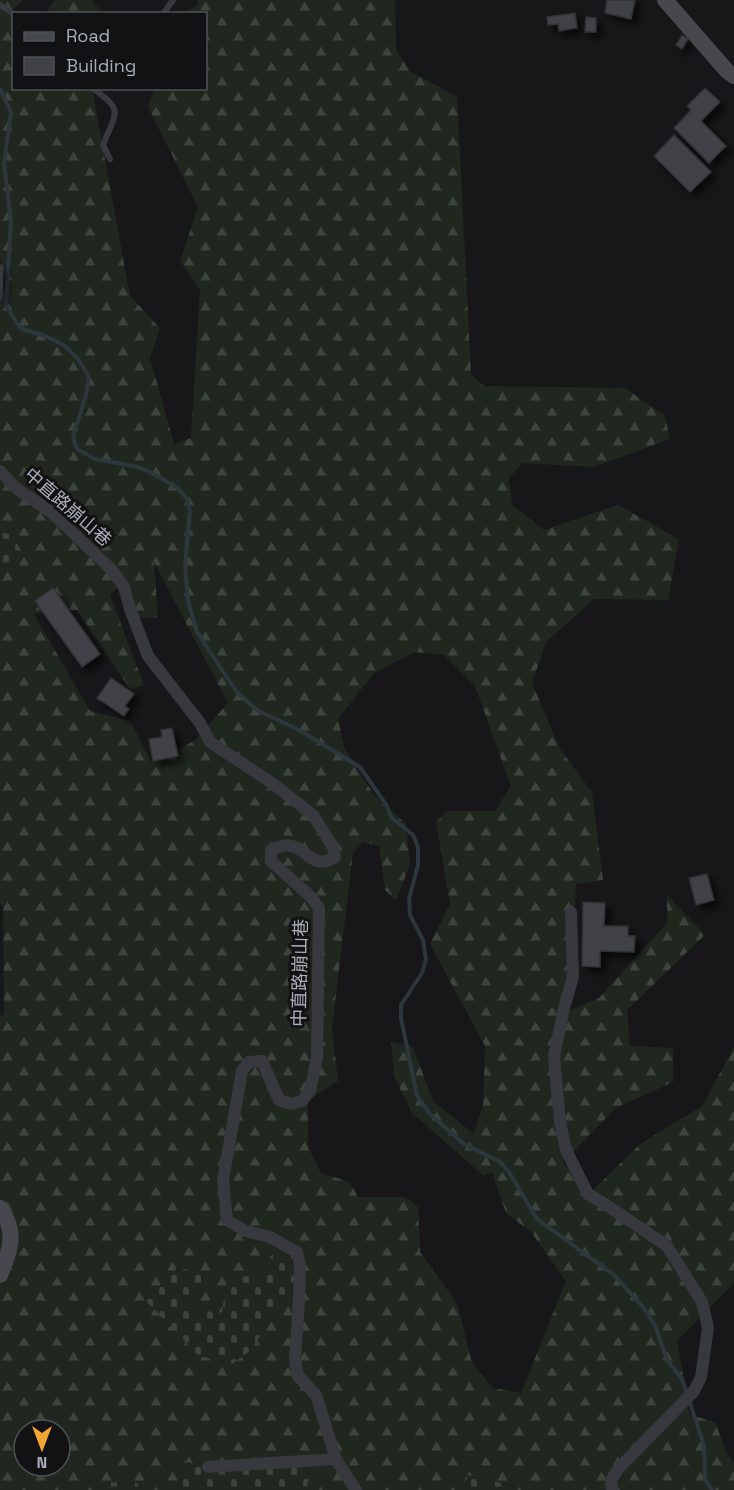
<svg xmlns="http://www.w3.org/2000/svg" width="734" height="1490" viewBox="0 0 734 1490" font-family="'Space Grotesk','Noto Sans TC',sans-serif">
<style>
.forest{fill:url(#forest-firs);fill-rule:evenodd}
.cemetery{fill:url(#cemetery-stones)}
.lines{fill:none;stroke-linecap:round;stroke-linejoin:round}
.stream{stroke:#2c373d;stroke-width:4}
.building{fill:#414246;stroke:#313135;stroke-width:1.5;filter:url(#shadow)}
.lane{stroke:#38393e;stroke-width:6}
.street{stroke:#38393e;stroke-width:12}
.secondary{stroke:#46484e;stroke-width:16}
.labels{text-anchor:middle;stroke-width:6;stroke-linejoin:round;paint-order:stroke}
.street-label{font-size:18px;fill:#a9afb9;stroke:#121214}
</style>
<defs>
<pattern id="forest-firs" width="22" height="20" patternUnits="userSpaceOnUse" patternTransform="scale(1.5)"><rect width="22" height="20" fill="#1f271f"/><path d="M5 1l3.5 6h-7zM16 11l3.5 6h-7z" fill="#3d443d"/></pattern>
<pattern id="cemetery-stones" width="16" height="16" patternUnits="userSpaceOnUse" patternTransform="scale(1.5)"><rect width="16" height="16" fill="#1f271f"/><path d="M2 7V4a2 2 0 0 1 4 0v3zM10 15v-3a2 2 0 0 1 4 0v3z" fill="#3d443d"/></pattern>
<filter id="shadow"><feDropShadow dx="5.5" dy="5.5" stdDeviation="3" flood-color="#0009"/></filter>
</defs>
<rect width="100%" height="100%" fill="#171719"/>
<g class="forest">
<path d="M0 0H23L11 11 14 14V88L102 89 93 94 130 296 160 328 150 358 174 444 191 438 200 290 180 261 198 207 148 107 154 89 206 88V14L183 13 197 5 198 0H395L396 50 410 71 457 97 471 374 484 386 625 388 665 416 670 439 594 467 522 463 509 478 512 505 544 530 618 505 679 539 668 600 594 599 546 642 532 683 560 749 592 792 603 880 576 884 568 1011 599 998 667 923V895L705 935 627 1010 630 1046 673 1048V1082L616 1108 563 1162 590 1193 640 1144 702 1106 734 1047V1283L677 1341 690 1415 715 1422 727 1454 734 1462V1490H517L518 1487 468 1475 464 1490H307L310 1460 211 1469 184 1462 178 1490H141L136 1483 101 1482 95 1490H0V1016L4 1014 3 908 0 902V568L21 552 12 535 0 532V300L7 282 0 259ZM154 562 228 703 194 741 152 763 130 721 90 711 34 614 77 610 130 689 144 685 110 595 118 587 133 617 158 618ZM415 652 444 655 475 686 511 786 495 811H448L436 822 450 904 430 944 485 1046 483 1105 474 1134 433 1101 413 1047 391 1042 394 1076 412 1113 484 1176 492 1172 506 1213 531 1232 566 1281 521 1393 493 1388 472 1363 457 1303 420 1252 418 1207 405 1197H358L350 1182 321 1173 308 1147V1100L338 1081 332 1028 353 853 363 842 379 846 385 890 396 900 410 865 406 824 374 795 345 749 338 719 374 673ZM273 1253 232 1364 145 1299 204 1273 192 1309 222 1313 258 1276ZM24 1430H60V1466H24Z"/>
<path d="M55 0H91L103 13H45Z"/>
</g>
<g class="cemetery">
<path d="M0 532 12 535 22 552 0 568Z"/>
<path d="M290 1247 299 1276 251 1350 232 1364 199 1356 145 1300 177 1268 204 1272 193 1309 222 1313 227 1277 258 1276 273 1253Z"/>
<path d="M310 1459 307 1490H178L184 1461 211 1469Z"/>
<path d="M468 1475 518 1487 517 1490H464Z"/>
<path d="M101 1482 137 1483 141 1490H95Z"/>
</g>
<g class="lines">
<g class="stream">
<path d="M0 89 11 112 4 164 11 221 6 306 20 328 48 337 65 346 78 359 89 377 86 395 73 437 77 449 95 459 138 467 150 472 178 488 187 499 190 511 185 566 188 601 197 632 236 691 257 710 299 730 360 767 387 806 391 817 413 835 418 847V865L409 899 410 915 423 940 426 959 422 973 401 1005V1018L417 1096 430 1114 464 1144 500 1162 509 1172 537 1219 614 1275 643 1307 655 1325 667 1360 682 1379 687 1393"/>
<path d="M689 1400 704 1446 705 1479 712 1490"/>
</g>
</g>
<g class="building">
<path d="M607 0H635L631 19 605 13Z"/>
<path d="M575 13 577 28 559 31 558 24 548 25 547 17Z"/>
<path d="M586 17 596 18V32H585Z"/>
<path d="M682 35 688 39 682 49 676 45Z"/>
<path d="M705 88 720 102 701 121 726 146 709 163 674 128 691 110 687 106Z"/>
<path d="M674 135 711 172 690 192 654 156Z"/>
<path d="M0 265H3L2 299H0Z"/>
<path d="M53 588 100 654 82 667 35 601Z"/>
<path d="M111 678 134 694 125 706 129 709 124 716 97 698Z"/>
<path d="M172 728 178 756 153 761 149 739 162 737 161 730Z"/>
<path d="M707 874 714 900 696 905 689 878Z"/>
<path d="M583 902 605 903 604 926H628V936H635L634 952 600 951V967L582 966Z"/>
</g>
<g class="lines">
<g class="lane">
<path d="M0 5 14 14"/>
<path d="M163 14 173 0"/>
<path d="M92 88C126 111 115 113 103 145L110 159"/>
</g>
<g class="street">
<path d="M0 471 17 489 51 512 113 571 124 587 130 609 148 656 200 723 210 742 272 783 313 815 333 847 335 857C305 875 307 832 271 850V861L311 897 319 908 317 1058 310 1091 302 1101 291 1104 279 1100 262 1061 249 1062 242 1071 223 1180 227 1220 245 1231 270 1237 297 1252 300 1264 299 1301 295 1359 298 1376 316 1395 336 1459 356 1490"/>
<path d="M571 912 573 977 564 1008 554 1056 560 1122 566 1150 588 1194 608 1206 667 1246 702 1302 708 1328 701 1377 694 1391 619 1468 611 1480 612 1490"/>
<path d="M208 1467 336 1459"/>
</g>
<g class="secondary">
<path d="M665 0 727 71 734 76"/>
<path d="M0 1208C17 1231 11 1250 0 1275"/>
</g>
</g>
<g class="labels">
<g class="street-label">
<text transform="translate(68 507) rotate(41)" y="6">中直路崩山巷</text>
<text transform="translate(300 973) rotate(-89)" y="6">中直路崩山巷</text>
</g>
</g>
<rect x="12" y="12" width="195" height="78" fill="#121214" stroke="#4e5156" stroke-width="1.5"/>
<rect x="24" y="32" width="30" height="9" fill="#46484e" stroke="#4e5156" stroke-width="1.5"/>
<text x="66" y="42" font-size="18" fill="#a9afb9">Road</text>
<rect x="24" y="57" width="30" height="18" fill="#414246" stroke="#4e5156" stroke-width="1.5"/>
<text x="66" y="72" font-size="18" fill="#a9afb9">Building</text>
<g transform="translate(42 1448) rotate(180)"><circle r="28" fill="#121214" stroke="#4e5156" stroke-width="1.5"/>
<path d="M0-4.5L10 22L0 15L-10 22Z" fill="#f3a634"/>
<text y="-9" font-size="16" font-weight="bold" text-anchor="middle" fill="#a9afb9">N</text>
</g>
</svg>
